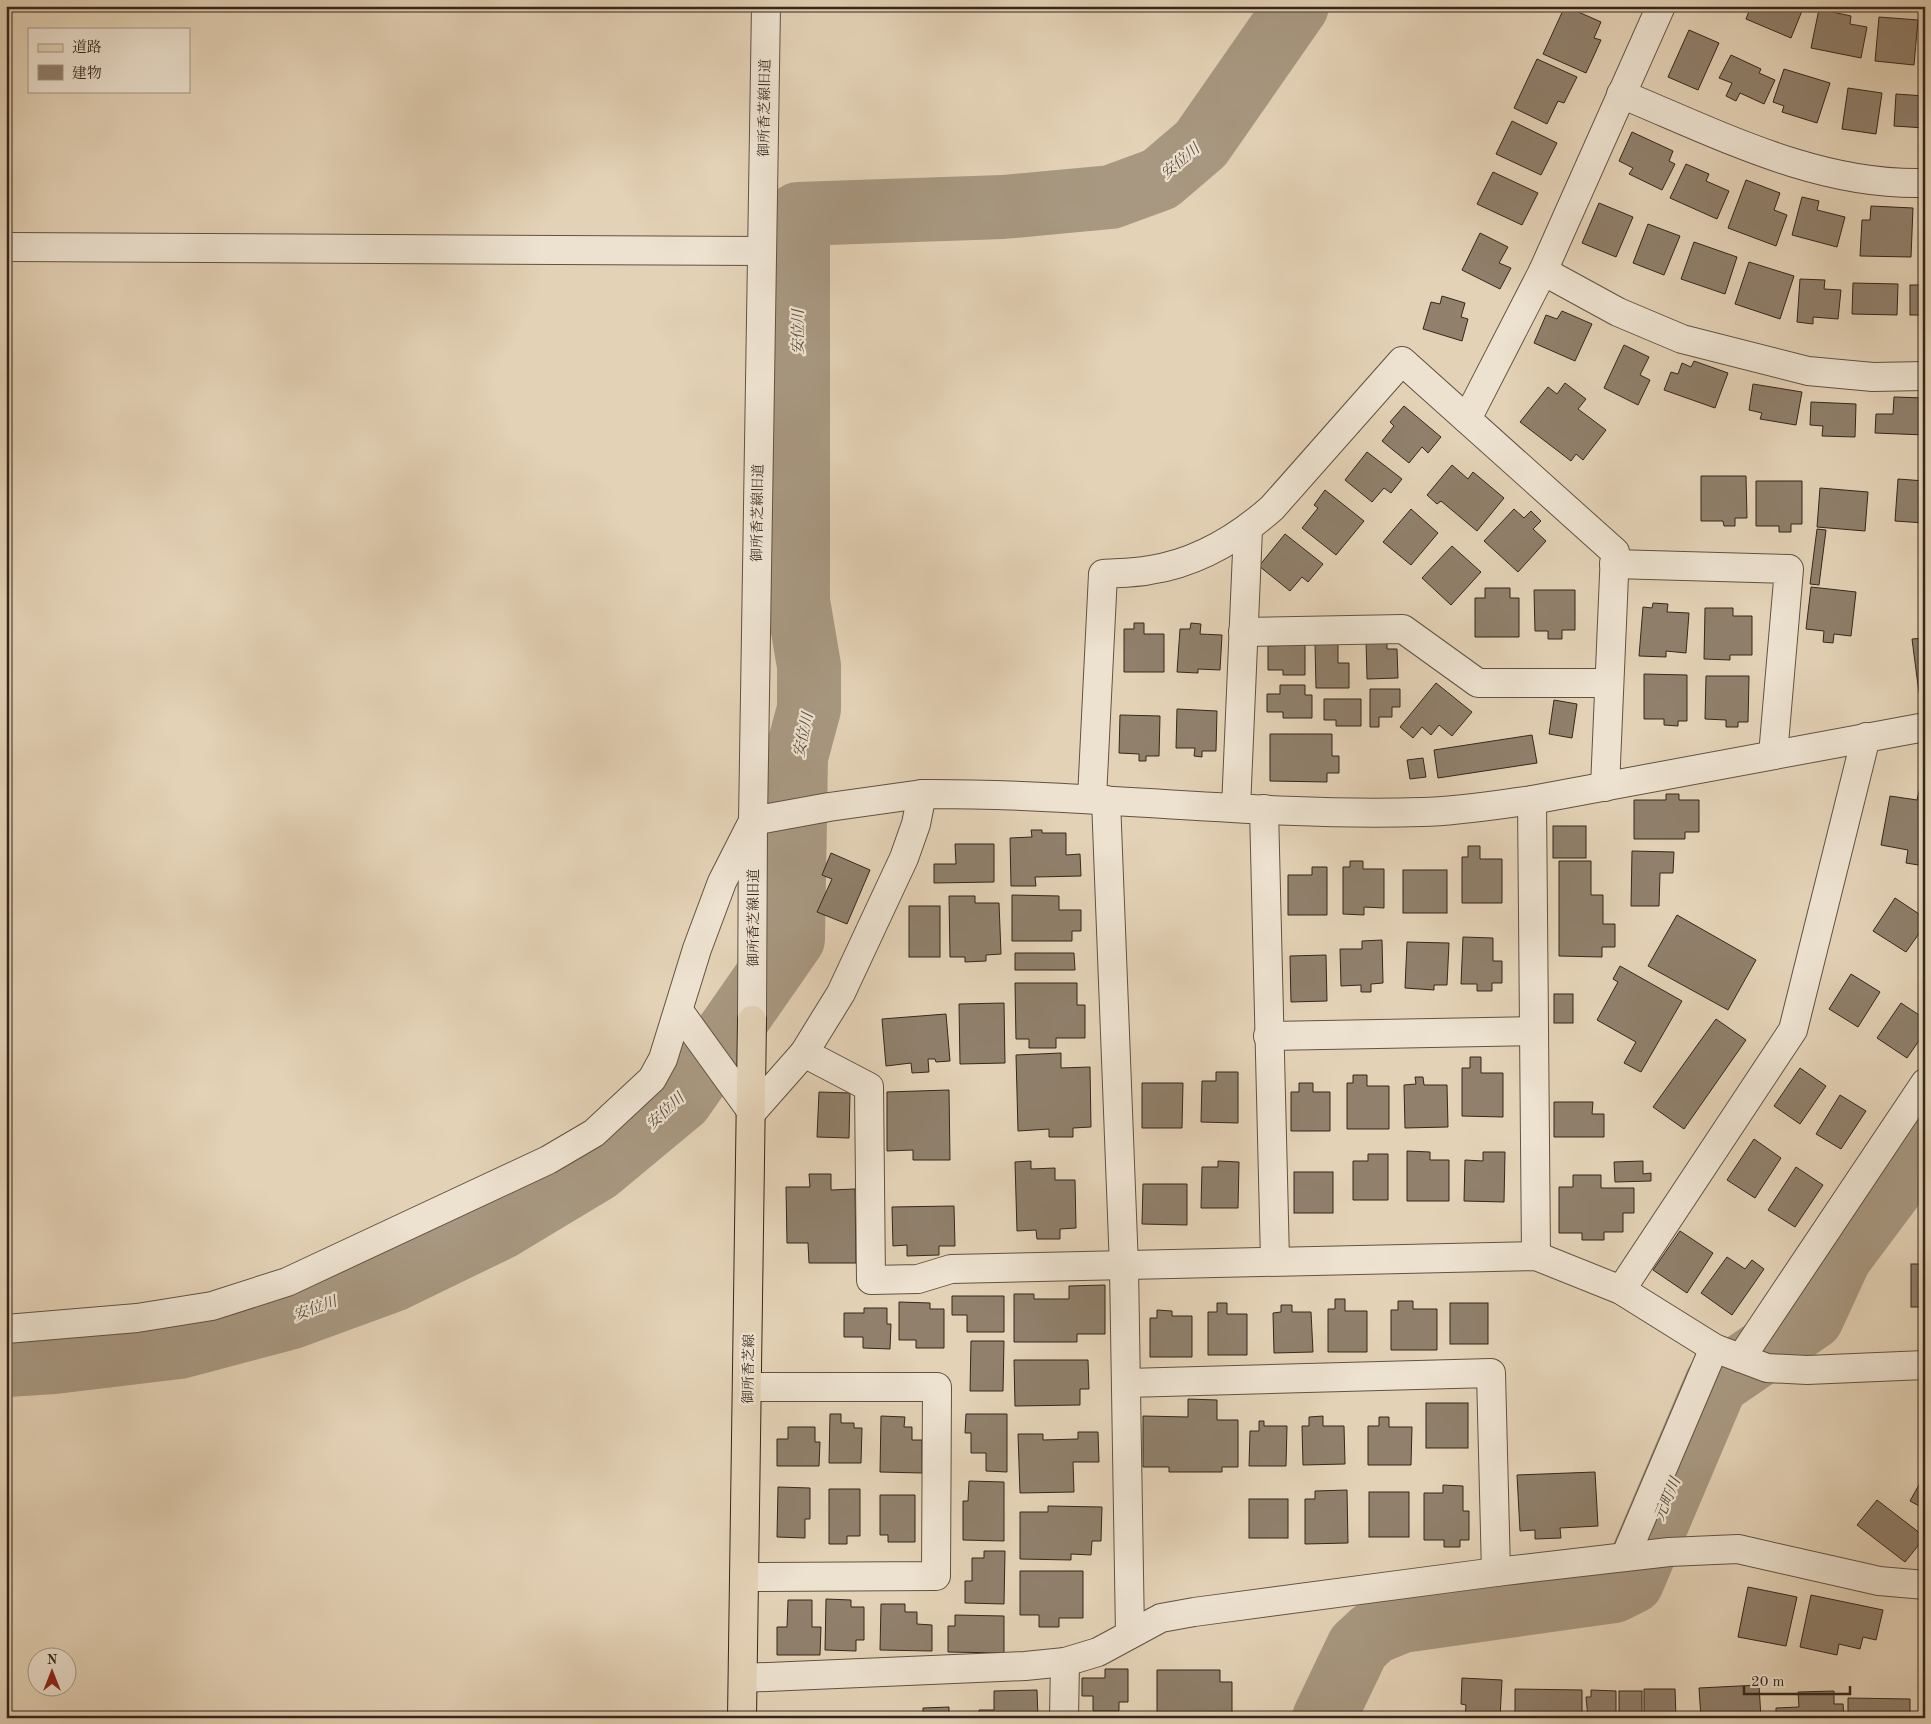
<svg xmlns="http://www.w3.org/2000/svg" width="1931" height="1724" viewBox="0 0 1931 1724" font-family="'Old Standard TT','Noto Serif JP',serif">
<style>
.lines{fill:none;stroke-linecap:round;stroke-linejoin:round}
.river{stroke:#a89881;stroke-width:64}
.building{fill:#90806c;stroke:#35271b}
.minor-casing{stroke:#615242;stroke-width:30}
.major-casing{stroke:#35271b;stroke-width:30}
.minor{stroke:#ede2d0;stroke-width:28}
.major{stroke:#e4d2b6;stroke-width:28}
.labels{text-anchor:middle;stroke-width:4.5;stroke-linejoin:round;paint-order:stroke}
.street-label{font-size:14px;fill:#35271b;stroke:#ede2d0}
.water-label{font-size:15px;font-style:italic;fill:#58493a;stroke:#ede2d0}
</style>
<rect width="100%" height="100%" fill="#e4d2b6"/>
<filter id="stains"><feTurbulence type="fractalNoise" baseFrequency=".004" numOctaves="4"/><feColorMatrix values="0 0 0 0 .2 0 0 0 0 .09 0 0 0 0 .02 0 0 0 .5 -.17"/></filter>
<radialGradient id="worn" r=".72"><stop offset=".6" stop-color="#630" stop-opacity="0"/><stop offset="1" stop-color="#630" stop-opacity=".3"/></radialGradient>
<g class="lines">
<g class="river">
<path d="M6 1365 54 1362 179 1347 292 1317 393 1280 500 1228 598 1169 681 1100 793 939 796 757 809 709V666L798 601V214L1003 207 1111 197 1160 179 1201 144 1297 6"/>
<path d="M1324 1718 1358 1647 1373 1633 1402 1621 1614 1591 1632 1582 1716 1384 1812 1318 1840 1257 1911 1162 1925 1138"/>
</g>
</g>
<g class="building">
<path d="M1565 6 1601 22 1594 38 1601 40 1586 73 1543 54Z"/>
<path d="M1751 6H1804L1791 38 1746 19Z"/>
<path d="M1819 9 1851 16 1850 24 1867 27 1861 58 1811 48Z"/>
<path d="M1879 17 1918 20 1914 65 1875 61Z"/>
<path d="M1689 30 1719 43 1698 90 1668 77Z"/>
<path d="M1731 55 1761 69 1759 73 1775 80 1764 104 1740 93 1736 101 1726 96 1732 83 1719 78Z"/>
<path d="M1537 59 1577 77 1564 103 1558 101 1547 124 1514 108Z"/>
<path d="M1784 69 1830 83 1817 123 1782 112 1784 106 1773 102Z"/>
<path d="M1848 88 1882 93 1876 134 1842 129Z"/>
<path d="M1896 94 1925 96V128L1894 126Z"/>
<path d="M1512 121 1557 143 1541 175 1496 154Z"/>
<path d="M1632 132 1673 151 1669 161 1675 164 1662 190 1629 174 1633 168 1619 161Z"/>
<path d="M1686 164 1709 174 1706 181 1729 191 1717 219 1670 198Z"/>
<path d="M1493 172 1538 193 1522 225 1477 204Z"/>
<path d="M1746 180 1780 193 1774 210 1787 215 1776 246 1728 228Z"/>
<path d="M1802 197 1819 201 1817 210 1845 217 1837 247 1792 235Z"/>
<path d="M1599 203 1633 217 1616 257 1582 243Z"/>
<path d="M1871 206 1913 208 1911 257 1860 256 1862 220H1870Z"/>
<path d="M1648 224 1680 236 1664 275 1633 263Z"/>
<path d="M1480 233 1508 247 1499 263 1511 268 1500 289 1462 270Z"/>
<path d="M1694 242 1737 257 1725 294 1681 279Z"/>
<path d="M1749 262 1794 276 1780 319 1735 304Z"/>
<path d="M1800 279 1825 280 1824 289 1841 290 1838 319 1813 317V324L1797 322Z"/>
<path d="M1853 283 1898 284 1897 315 1852 314Z"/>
<rect x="1910" y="285" width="15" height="30"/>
<path d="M1442 296 1465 303 1461 317 1468 319 1462 341 1423 329 1431 302 1440 304Z"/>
<path d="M1562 311 1592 324 1575 361 1534 343 1546 315 1557 319Z"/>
<path d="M1624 345 1649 357 1640 375 1650 380 1638 405 1604 388Z"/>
<path d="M1694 361 1728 373 1715 408 1664 390 1671 372 1678 374 1682 363 1691 367Z"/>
<path d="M1565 383 1586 399 1578 409 1606 430 1583 460 1576 454 1571 461 1520 422 1548 387 1557 394Z"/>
<path d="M1753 384 1802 392 1796 425 1760 419 1762 413 1749 410Z"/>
<path d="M1894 397 1925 398V435L1875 433 1876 414H1893Z"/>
<path d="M1811 402 1856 404 1855 437 1822 436 1823 426 1810 425Z"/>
<path d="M1404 406 1441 437 1428 453 1422 447 1409 463 1382 441 1394 426 1390 422Z"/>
<path d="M1367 452 1402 479 1391 493 1384 488 1372 502 1345 480Z"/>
<path d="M1452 465 1468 479 1473 472 1504 498 1477 531 1441 501 1437 504 1427 495Z"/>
<path d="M1701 476H1746L1747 518H1735V526H1724L1723 521H1701Z"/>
<path d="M1898 479 1925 481 1924 523 1895 521Z"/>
<path d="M1756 481H1802V524H1791V532H1779V526H1756Z"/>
<path d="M1820 488 1868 492 1865 531 1817 527Z"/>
<path d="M1325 490 1364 521 1336 555 1302 528 1318 508 1314 505Z"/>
<path d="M1411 509 1438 533 1411 565 1383 542Z"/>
<path d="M1514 509 1524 518 1531 511 1541 521 1533 529 1546 541 1518 572 1484 541Z"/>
<path d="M1817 529 1826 530 1819 585 1810 584Z"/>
<path d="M1285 534 1323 564 1308 582 1302 577 1290 591 1259 566Z"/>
<path d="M1452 546 1481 572 1451 605 1422 578Z"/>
<path d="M1811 587 1856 592 1851 636 1834 634 1833 643 1823 642 1824 631 1806 629Z"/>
<path d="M1485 588H1510V598H1519V637H1475V598H1485Z"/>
<path d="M1534 590H1575V630H1562V639H1548V631H1535Z"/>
<path d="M1653 603 1668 604 1667 612 1689 613 1686 653 1666 651V657L1639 656 1643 607 1652 608Z"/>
<path d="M1705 608H1733V616H1752V655H1730V660L1704 659Z"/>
<path d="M1134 623H1144V634H1164V672H1124V629H1134Z"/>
<path d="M1191 623 1201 624 1200 634 1222 635 1220 670 1198 669V673L1177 672 1180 629H1190Z"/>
<path d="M1925 638V693H1919L1912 639Z"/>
<path d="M1387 639V649H1397L1398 678 1367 679 1366 640Z"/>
<path d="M1315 643H1338V663H1349V688H1316Z"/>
<path d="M1305 644V675H1283V670H1268V646Z"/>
<path d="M1644 674 1687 675V721H1678V726L1664 725V719H1644Z"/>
<path d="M1706 676H1749L1748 722H1738V727H1726V720L1705 719Z"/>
<path d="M1436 683 1472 712 1452 736 1439 725 1431 735 1422 727 1413 738 1400 727Z"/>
<path d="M1280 685H1305V695H1312V718H1283V712H1267V694H1280Z"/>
<path d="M1370 689H1400V707H1392V717H1379V727H1370Z"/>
<path d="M1324 699H1361V726H1336V720H1324Z"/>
<path d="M1554 700 1577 704 1572 738 1549 734Z"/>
<path d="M1177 709 1217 711 1216 751H1202V757L1194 756 1195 748H1176Z"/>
<path d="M1120 715 1160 716 1159 756H1146V761H1139V754L1119 753Z"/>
<path d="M1270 734H1332V756H1339V773H1327V782L1270 781Z"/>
<path d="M1532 735 1537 763 1438 778 1434 750Z"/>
<path d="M1423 758 1426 777 1410 779 1407 760Z"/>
<path d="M1920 787 1925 788V866L1906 863 1908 850 1881 845 1890 796 1917 800Z"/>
<path d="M1666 794H1679V800H1699V832H1685V839H1634V800H1666Z"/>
<rect x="1553" y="826" width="33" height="32"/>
<path d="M1031 830H1042V833H1066V855L1080 854 1081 876 1035 877 1036 886H1011L1010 838 1032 837Z"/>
<path d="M955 844H994V882L934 883V864H956Z"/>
<path d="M1468 846H1480V859H1502V903H1462V857H1468Z"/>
<path d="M1632 851 1674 852 1673 873H1660L1659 906H1631Z"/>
<path d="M831 853 870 870 847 924 817 912 832 879 822 875Z"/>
<path d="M1350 861H1363V869H1384V908L1364 907V915L1343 914V867H1350Z"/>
<path d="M1559 861H1591V895H1603V924H1615V947H1602V957L1559 956Z"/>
<path d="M1312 867H1327V915H1288V875H1312Z"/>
<rect x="1403" y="870" width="44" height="43"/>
<path d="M1012 895 1059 896V910H1081V931H1072V941H1012Z"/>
<path d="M949 896H975V903H999L1001 954 986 955V961L965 962V957H950Z"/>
<path d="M1895 898 1925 918V925L1906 952 1873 931Z"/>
<rect x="909" y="906" width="31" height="51"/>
<path d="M1677 915 1756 960 1728 1010 1648 966Z"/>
<path d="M1463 937 1493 938V961H1502V983H1492V991H1477V984H1461Z"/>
<path d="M1382 940 1383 983 1371 984V992H1361V985L1341 986 1340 949H1362V941Z"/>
<path d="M1407 942 1449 943 1447 985H1434V990L1405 988Z"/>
<path d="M1015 953H1074L1075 970H1015Z"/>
<path d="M1326 955 1327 1001 1291 1002 1290 956Z"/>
<path d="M1620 966 1682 1001 1641 1072 1624 1063 1636 1042 1597 1020 1618 982 1613 979Z"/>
<path d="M1851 974 1880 992 1858 1027 1829 1009Z"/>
<path d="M1015 983H1077V1005H1085V1038H1056V1048H1029V1039H1016Z"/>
<rect x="1554" y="994" width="19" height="29"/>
<path d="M1004 1003 1005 1063 960 1064 959 1004Z"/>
<path d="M1901 1003 1925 1019V1032L1907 1058 1877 1038Z"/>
<path d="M946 1014 950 1061 936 1062 935 1059H928L929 1072 912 1073 911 1063 886 1066 882 1019Z"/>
<path d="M1716 1019 1746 1040 1684 1129 1653 1107Z"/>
<path d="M1061 1053V1068L1090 1067 1091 1127 1073 1128V1137H1049V1129L1018 1131 1016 1055Z"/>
<path d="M1470 1057H1481V1073H1503V1117L1462 1116V1068H1470Z"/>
<path d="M1800 1068 1826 1086 1800 1124 1774 1106Z"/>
<path d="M1216 1072H1238V1123L1201 1122 1202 1081H1216Z"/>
<path d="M1353 1075H1367V1086H1389V1129H1347V1083H1353Z"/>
<path d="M1415 1077H1423L1424 1085H1447L1448 1127 1405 1128 1404 1085 1416 1084Z"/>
<path d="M1142 1083H1183L1182 1128H1142Z"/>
<path d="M1299 1083H1313V1092H1330V1131H1291V1092H1299Z"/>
<path d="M949 1090 950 1160H913V1150L887 1151V1092Z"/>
<path d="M819 1092 850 1093 849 1138 817 1137Z"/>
<path d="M1840 1095 1866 1111 1841 1149 1816 1134Z"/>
<path d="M1554 1102H1593L1592 1114H1604V1137H1554Z"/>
<path d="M1754 1139 1781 1158 1755 1198 1727 1180Z"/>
<path d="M1407 1151 1430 1152V1160H1449V1201H1407Z"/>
<path d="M1483 1152H1505L1504 1202 1464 1201 1465 1160 1483 1161Z"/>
<path d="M1368 1154H1388V1200H1353V1161H1368Z"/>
<path d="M1031 1161V1169L1055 1168V1180H1075L1076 1228 1060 1229V1239H1037L1036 1230 1017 1231 1015 1162Z"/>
<path d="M1218 1161 1239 1162 1238 1208H1201L1202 1167H1218Z"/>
<path d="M1643 1161V1174L1651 1173V1181L1615 1182 1614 1162Z"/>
<path d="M1796 1167 1823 1185 1795 1227 1768 1210Z"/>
<rect x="1294" y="1172" width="39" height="41"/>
<path d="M809 1174H831V1190L855 1189 856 1263H809L808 1243H787L786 1187H810Z"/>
<path d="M1573 1175H1601V1188H1634V1213H1623V1232H1604V1240H1582V1233H1559V1187H1573Z"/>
<path d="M1143 1184H1187V1225L1142 1224Z"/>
<path d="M954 1206 955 1246H939V1255L907 1256V1245L893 1246 892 1207Z"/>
<path d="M1680 1231 1713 1253 1687 1293 1653 1270Z"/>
<path d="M1727 1257 1745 1269 1752 1260 1764 1269 1732 1315 1701 1293Z"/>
<rect x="1911" y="1264" width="14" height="43"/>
<path d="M1105 1285V1334H1077V1342H1014V1294H1034V1299H1069V1286Z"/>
<path d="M952 1296H1004V1332H967V1315H952Z"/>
<path d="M1335 1299H1345V1311H1367V1352H1328V1309H1335Z"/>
<path d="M1398 1301H1413V1309H1437V1350H1391V1310H1398Z"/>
<path d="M899 1302 930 1303V1309H944V1348H916V1340H899Z"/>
<path d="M1217 1303H1227V1314H1247V1355H1208V1312H1217Z"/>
<rect x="1450" y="1303" width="38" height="41"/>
<path d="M1281 1305H1292V1312H1311L1313 1352 1274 1353 1273 1313 1281 1312Z"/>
<path d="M864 1308H887V1324H891L890 1349 863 1348V1337H844V1313H864Z"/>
<path d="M1157 1310 1172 1311V1316H1192V1357H1150V1318H1157Z"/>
<path d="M971 1341H1004L1003 1391H970Z"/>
<path d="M1014 1360H1088L1089 1389H1080V1405L1015 1406Z"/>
<path d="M1188 1399 1217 1400V1420H1238V1467H1222V1472H1169V1467H1143V1416L1188 1417Z"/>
<rect x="1426" y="1403" width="42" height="45"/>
<path d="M830 1414H841V1423H854V1428H862L861 1463H829Z"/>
<path d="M966 1414H1007V1472L986 1471V1453H971V1433H965Z"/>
<path d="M881 1416 905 1417 904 1427H912V1440H922V1473L880 1472Z"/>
<path d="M1323 1416V1426H1344L1345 1464 1303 1465 1302 1426H1309V1417Z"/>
<path d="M1379 1417H1389V1427H1412L1411 1465H1368V1426H1379Z"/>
<path d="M1259 1421H1264V1426H1287L1286 1466H1249L1250 1431H1259Z"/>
<path d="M788 1427H815V1442H820L819 1466H777V1439H788Z"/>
<path d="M1078 1432H1098L1099 1462H1073L1074 1492 1020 1493 1018 1434H1043V1440L1078 1439Z"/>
<path d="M1595 1472 1598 1526 1560 1528 1561 1538 1535 1539V1530L1520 1531 1517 1475Z"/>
<path d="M1925 1474V1509L1910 1501Z"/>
<path d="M969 1481 1004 1482V1541L963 1540V1501H968Z"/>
<path d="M1443 1485 1463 1486V1511H1469V1540H1460V1547H1444V1540H1424V1493H1443Z"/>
<path d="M778 1487 810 1488V1519H805V1538L777 1537Z"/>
<path d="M829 1489H860V1536H847V1544H829Z"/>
<path d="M1347 1490 1348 1543 1305 1544V1499H1315V1491Z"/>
<rect x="1369" y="1492" width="40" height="45"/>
<path d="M880 1495H915V1542H888V1535H880Z"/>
<rect x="1249" y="1499" width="39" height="39"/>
<path d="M1877 1500 1925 1537 1905 1562 1857 1525Z"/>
<path d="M1048 1506 1102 1507 1101 1541H1092L1091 1555 1071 1554V1560L1020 1559V1512H1048Z"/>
<path d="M984 1551H1005L1004 1604 965 1603V1581H972V1558H984Z"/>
<path d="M1020 1571H1083V1618H1059V1627H1039V1615H1020Z"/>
<path d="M1748 1587 1797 1597 1786 1646 1738 1637Z"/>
<path d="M1811 1595 1883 1610 1876 1640 1863 1637 1860 1649 1839 1644 1837 1655 1800 1647Z"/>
<path d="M826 1599 851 1600V1607H864V1640H856V1651L825 1650Z"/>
<path d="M788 1600H812V1627H821L820 1655H777V1627H787Z"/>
<path d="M881 1604H905V1612H917V1624L932 1625V1651L880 1650Z"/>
<path d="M955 1615 1004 1616V1653L948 1652V1626H955Z"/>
<path d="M1105 1669H1128V1702H1119V1711H1093V1696H1082V1678H1105Z"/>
<path d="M1157 1670H1220V1682H1232V1718H1157Z"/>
<path d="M1462 1678 1502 1680 1500 1718H1465L1466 1705 1461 1704Z"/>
<path d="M1759 1685 1761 1718H1701L1699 1688Z"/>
<path d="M1515 1689 1582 1690V1718H1515Z"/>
<path d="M1644 1689H1675L1676 1718H1644Z"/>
<path d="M1037 1690 1038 1718H979V1710H994V1691Z"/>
<path d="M1591 1690 1616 1691V1718H1588L1586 1697H1591Z"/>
<rect x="1619" y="1691" width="23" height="27"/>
<path d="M1834 1691V1704H1843L1844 1718H1776V1708L1799 1707 1798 1692Z"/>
<path d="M1848 1698 1910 1699V1718H1848Z"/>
<path d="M949 1707V1715H964V1718H923V1708Z"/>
</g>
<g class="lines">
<g class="minor-casing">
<g id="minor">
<path d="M1621 94C1718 134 1817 186 1925 183"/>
<path d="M6 247 761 251"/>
<path d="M1543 271 1618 312 1682 339 1808 371 1873 377 1925 376"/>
<path d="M1467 419 1543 271 1661 6"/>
<path d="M1614 564 1789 569 1773 755"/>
<path d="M1243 632 1403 629 1478 683H1609"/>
<path d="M1092 798 1103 574C1118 573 1135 573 1150 570 1196 563 1238 538 1272 508L1402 361 1615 552 1605 787"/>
<path d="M1106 800 1124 1267 1130 1634"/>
<path d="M1532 800 1536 1256"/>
<path d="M1236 808 1248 529"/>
<path d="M1264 809 1275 1260"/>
<path d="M679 1011 752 1112 804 1053 841 993 904 858 916 824 922 794C1089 793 1255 817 1422 812 1459 811 1495 805 1532 800L1925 727"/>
<path d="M752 1020 753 821 766 6"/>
<path d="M1268 1036 1534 1031"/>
<path d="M804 1053 869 1087 871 1280 918 1279 951 1269 1536 1256 1621 1290 1714 1348 1767 1368 1807 1370 1925 1365"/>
<path d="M1621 1290 1793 1030 1866 737"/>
<path d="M6 1329 137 1318 212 1306 287 1282 548 1160 594 1133 652 1079 663 1059 697 949 722 882 753 821 829 807 922 794"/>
<path d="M1741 1358 1925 1083"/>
<path d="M1127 1383 1491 1373 1496 1572"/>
<path d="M1625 1557 1714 1348"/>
<path d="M745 1577 936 1576 937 1387H747"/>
<path d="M743 1678 1025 1666 1065 1662 1098 1652 1161 1618 1194 1612 1496 1572 1669 1552 1738 1549 1879 1581 1925 1585"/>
<path d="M1064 1718 1065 1662"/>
</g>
</g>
<g class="major-casing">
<path id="major" d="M742 1718 752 1020"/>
</g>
<use href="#minor" class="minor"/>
<use href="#major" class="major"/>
</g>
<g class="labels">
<g class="street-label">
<text transform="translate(764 108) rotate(-89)" y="5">御所香芝線旧道</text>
<text transform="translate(757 513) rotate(-89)" y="5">御所香芝線旧道</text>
<text transform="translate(753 918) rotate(-90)" y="5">御所香芝線旧道</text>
<text transform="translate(748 1369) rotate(-89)" y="5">御所香芝線</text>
</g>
<g class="water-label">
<text transform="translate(1180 161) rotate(-40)" y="5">安位川</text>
<text transform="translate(798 332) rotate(-90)" y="5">安位川</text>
<text transform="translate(803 735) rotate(-78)" y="5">安位川</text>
<text transform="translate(665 1111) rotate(-43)" y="5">安位川</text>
<text transform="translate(315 1308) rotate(-20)" y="5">安位川</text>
<text transform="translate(1667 1499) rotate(-67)" y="5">元町川</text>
</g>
</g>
<rect width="1931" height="1724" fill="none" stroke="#e4d2b6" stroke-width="25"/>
<rect x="8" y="8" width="1916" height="1709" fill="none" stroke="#35271b" stroke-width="2.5"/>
<rect x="12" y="12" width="1906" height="1699" fill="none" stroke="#35271b"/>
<rect x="28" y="28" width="162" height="65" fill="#ede2d0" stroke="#a39788"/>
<rect x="38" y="44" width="25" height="8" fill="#e4d2b6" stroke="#a39788"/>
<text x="72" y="52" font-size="15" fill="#35271b">道路</text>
<rect x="38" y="65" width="25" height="15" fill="#90806c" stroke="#a39788"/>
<text x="72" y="78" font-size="15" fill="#35271b">建物</text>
<g transform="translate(52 1672)"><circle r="24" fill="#ede2d0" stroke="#a39788"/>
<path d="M0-4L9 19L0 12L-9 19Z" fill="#8f2418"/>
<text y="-8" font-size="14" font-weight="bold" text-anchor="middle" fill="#35271b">N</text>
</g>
<path d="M1744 1686v8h106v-8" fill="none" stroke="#35271b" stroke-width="2.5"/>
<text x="1751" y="1686" font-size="15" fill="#35271b" stroke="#ede2d0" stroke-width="4" paint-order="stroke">20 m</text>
<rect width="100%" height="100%" filter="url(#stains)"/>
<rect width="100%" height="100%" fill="url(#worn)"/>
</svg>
